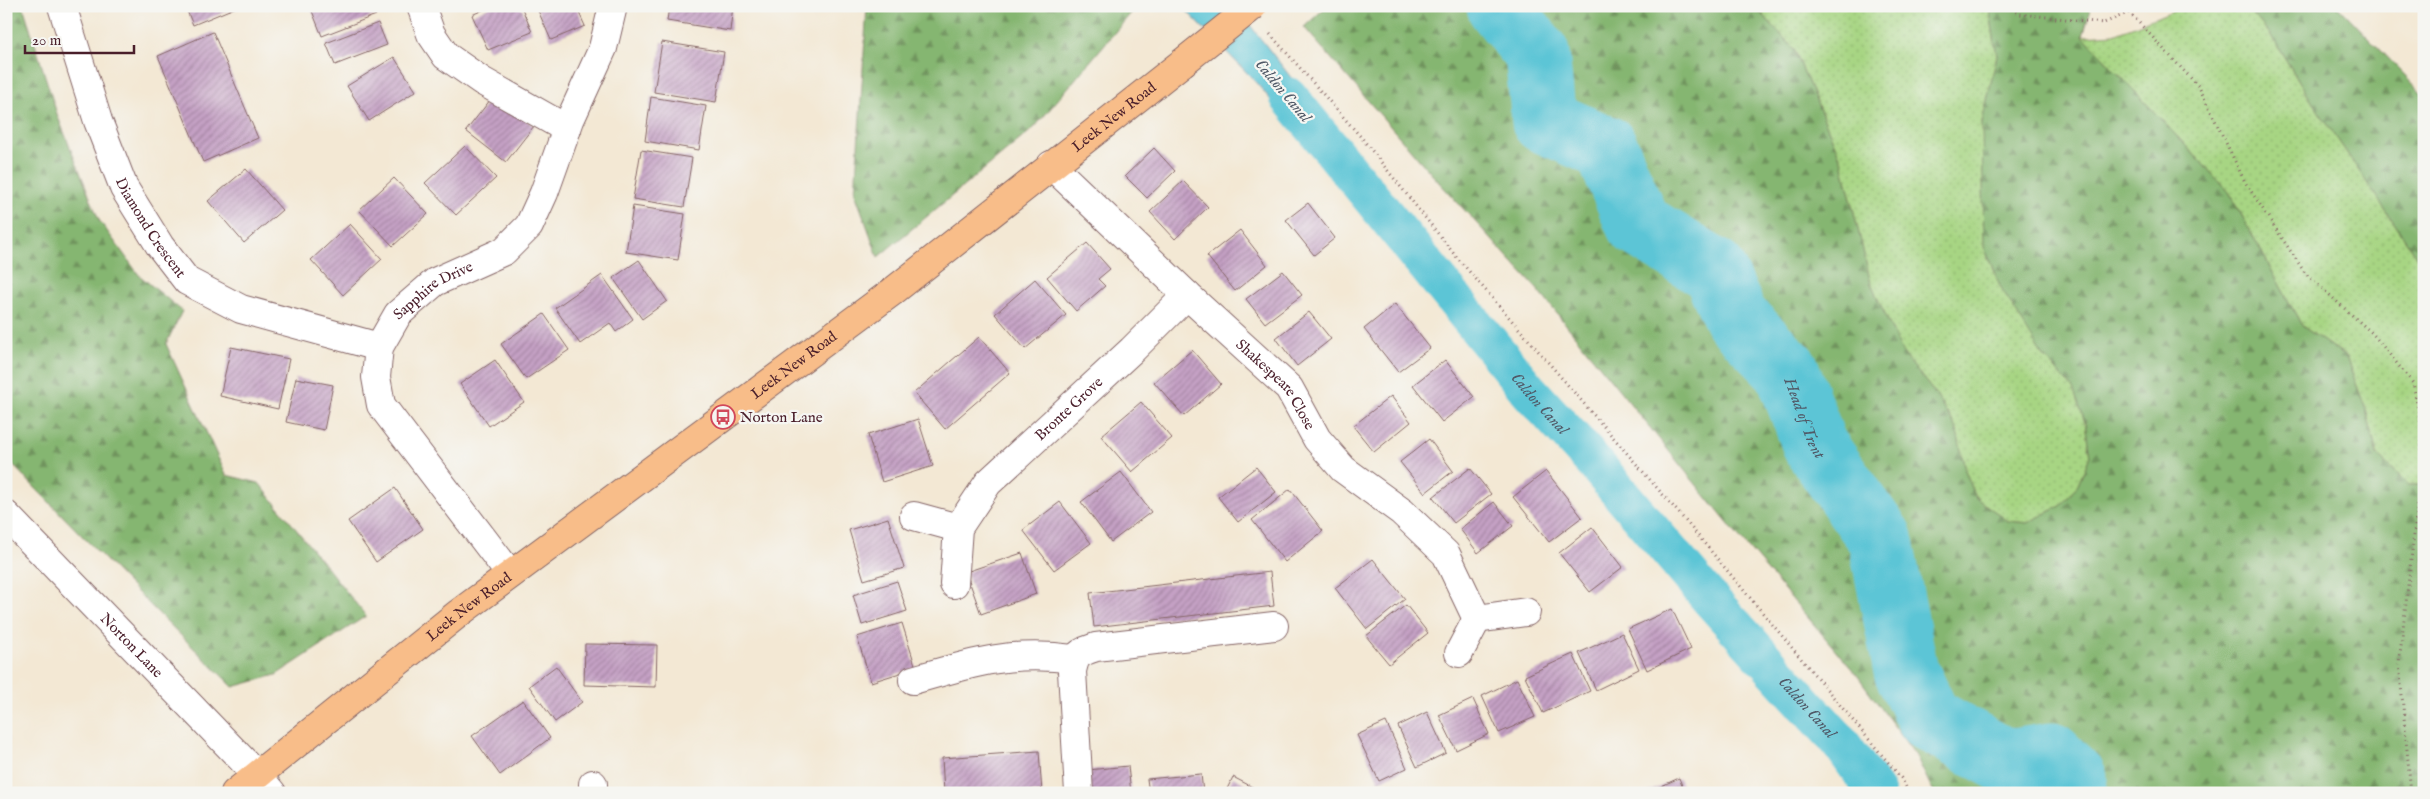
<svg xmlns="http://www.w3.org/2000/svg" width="2430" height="799" viewBox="0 0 2430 799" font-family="'IM FELL English',serif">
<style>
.grass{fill:url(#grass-dots);stroke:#787a57}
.forest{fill:url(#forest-firs);stroke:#686a4e}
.water{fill:#5bc5d6;stroke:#527280}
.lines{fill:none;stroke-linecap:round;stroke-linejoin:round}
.canal{stroke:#5bc5d6;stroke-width:39}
.river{stroke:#5bc5d6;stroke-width:65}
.building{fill:url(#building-hatch)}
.minor-casing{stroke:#856566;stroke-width:30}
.highway-casing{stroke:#856566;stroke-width:30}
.path{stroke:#856566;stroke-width:3;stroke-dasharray:1 4;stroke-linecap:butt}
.minor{stroke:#fff;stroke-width:28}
.highway{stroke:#f8bd89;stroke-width:28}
.highway-bridge-casing{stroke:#856566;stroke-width:30;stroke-linecap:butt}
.highway-bridge{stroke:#f8bd89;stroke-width:28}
.labels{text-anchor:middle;stroke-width:4.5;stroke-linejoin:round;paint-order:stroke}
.street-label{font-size:15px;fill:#4a1f2b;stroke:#f6f6f2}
.poi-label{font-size:15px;fill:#4a1f2b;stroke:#f6f6f2;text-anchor:start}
.water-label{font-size:16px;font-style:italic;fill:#505967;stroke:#f6f6f2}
</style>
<defs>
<pattern id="grass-dots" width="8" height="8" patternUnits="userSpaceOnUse" patternTransform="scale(1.25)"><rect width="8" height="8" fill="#a7d583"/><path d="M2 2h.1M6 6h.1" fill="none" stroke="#91b671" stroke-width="1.8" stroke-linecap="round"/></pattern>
<pattern id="forest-firs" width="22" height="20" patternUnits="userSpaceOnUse" patternTransform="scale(1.25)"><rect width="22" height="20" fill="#85b671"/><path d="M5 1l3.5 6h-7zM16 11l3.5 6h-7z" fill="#6f935d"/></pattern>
<pattern id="building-hatch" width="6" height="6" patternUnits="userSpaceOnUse" patternTransform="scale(1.25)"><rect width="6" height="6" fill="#c5a1c5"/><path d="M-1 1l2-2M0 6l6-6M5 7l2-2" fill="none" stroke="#a283a0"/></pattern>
</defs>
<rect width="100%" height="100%" fill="#f6f6f2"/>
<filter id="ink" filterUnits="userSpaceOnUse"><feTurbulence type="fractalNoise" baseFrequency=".02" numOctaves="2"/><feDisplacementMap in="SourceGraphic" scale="10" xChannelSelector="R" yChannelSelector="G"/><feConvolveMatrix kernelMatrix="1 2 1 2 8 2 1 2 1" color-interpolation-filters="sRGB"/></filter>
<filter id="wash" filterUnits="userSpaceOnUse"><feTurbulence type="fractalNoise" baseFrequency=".0096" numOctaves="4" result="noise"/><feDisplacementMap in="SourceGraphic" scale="20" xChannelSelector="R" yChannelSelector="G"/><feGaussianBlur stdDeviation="1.12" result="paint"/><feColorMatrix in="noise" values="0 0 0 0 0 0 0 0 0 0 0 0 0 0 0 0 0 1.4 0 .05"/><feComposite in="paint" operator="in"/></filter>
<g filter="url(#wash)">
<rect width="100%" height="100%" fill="#f3e8d4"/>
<g class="grass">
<path d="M1755 6H1989L1997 56 1982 123 2041 353 2073 388 2085 422 2090 456 2078 485 2061 506 2027 523 2008 521 1976 498 1965 470 1956 427 1933 391 1902 352 1871 284 1842 162 1794 49Z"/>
<path d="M2185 6H2246L2270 34 2309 97 2424 267V485H2408L2377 455 2366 410 2346 357 2302 326 2229 192 2083 36 2114 34Z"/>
</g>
<g class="forest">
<path d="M6 6H23L58 117 99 220 139 275 182 311 166 344 226 475 259 483 366 616 276 675 233 687 135 590 6 458Z"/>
<path d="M867 6H1137L1034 128 878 257 855 193Z"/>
<path d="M1327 6H1755L1794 49 1842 162 1871 284 1902 352 1933 391 1956 427 1965 470 1976 498 2008 521 2027 523 2061 506 2078 485 2090 456 2085 422 2073 389 2041 353 2000 286 1984 247 1982 123 1997 56 1989 6H2091L2083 36 2229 192 2302 326 2346 357 2366 410 2377 455 2408 485H2424V793H1934L1916 756 1857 675 1738 536 1537 289 1435 178 1304 27Z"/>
<path d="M2246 6H2338L2424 95V267L2309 97 2270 34Z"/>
</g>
<path class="water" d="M1182 6H1235L1293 80 1333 121 1314 150 1252 78Z"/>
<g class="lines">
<path class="canal" id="s1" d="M1289 97 1529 391 1592 460 1710 599 1840 742 1876 793"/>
<path class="river" id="s2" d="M1499 6 1537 54 1544 121 1606 148 1638 224 1714 271 1736 318 1787 370 1815 446 1880 538 1906 671 1929 719 2007 762 2051 755 2075 779 2068 793"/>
</g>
<g id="blocks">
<g class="building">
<path d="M185 6H239L193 25Z"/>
<path d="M310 6H373L376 15 322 36Z"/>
<path d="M491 6H521L532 32 488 50 472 15Z"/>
<path d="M536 6H576L585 26 551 40Z"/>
<path d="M669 6H733L730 31 667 21Z"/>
<path d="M378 23 387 45 335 65 326 43Z"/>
<path d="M213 32 258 138 203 162 158 56Z"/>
<path d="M662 42 724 52 716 102 654 92Z"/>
<path d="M394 57 416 91 369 121 347 86Z"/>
<path d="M494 95 534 126 506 162 466 131Z"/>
<path d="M651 97 706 106 699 150 645 141Z"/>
<path d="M465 146 496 178 456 215 425 183Z"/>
<path d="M1154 148 1175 171 1147 198 1125 176Z"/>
<path d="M641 150 692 158 684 207 633 199Z"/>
<path d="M246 169 282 210 244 243 208 201Z"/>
<path d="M394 178 428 214 393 246 359 210Z"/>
<path d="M1183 181 1208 207 1175 239 1150 212Z"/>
<path d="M1308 203 1335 238 1314 255 1286 220Z"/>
<path d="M633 206 685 214 678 260 626 252Z"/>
<path d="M350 224 382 259 343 295 311 260Z"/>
<path d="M1240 230 1267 265 1235 291 1207 256Z"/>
<path d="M1087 243 1110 269 1098 279 1105 286 1076 311 1047 277Z"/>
<path d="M639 260 667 301 642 319 613 278Z"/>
<path d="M1283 271 1302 295 1265 323 1246 299Z"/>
<path d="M602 275 633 319 616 332 610 323 580 344 555 308Z"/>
<path d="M1035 279 1066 315 1025 349 995 314Z"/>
<path d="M1395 304 1430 348 1398 372 1364 329Z"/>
<path d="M1309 312 1331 339 1297 366 1276 338Z"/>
<path d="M544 314 569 350 526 379 501 344Z"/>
<path d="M979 337 1010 373 945 429 914 393Z"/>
<path d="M231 347 289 359 278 409 220 396Z"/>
<path d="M1192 350 1221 384 1184 416 1154 382Z"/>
<path d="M495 360 524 402 489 426 460 384Z"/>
<path d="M1445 360 1474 397 1442 422 1413 385Z"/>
<path d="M296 378 333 385 324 430 286 422Z"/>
<path d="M1391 396 1411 422 1374 452 1353 426Z"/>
<path d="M1141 402 1172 438 1132 472 1101 436Z"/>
<path d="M918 419 933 466 882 482 868 435Z"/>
<path d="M1429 439 1453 471 1425 493 1400 462Z"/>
<path d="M1256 467 1276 492 1238 522 1218 497Z"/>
<path d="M1470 468 1491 494 1454 523 1433 497Z"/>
<path d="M1546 471 1582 517 1549 542 1513 497Z"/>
<path d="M1121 472 1151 512 1111 542 1081 502Z"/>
<path d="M395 488 423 529 376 562 348 521Z"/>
<path d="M1290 489 1323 531 1285 562 1252 520Z"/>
<path d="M1060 502 1091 543 1054 570 1023 530Z"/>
<path d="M1494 502 1513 526 1478 553 1460 529Z"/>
<path d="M888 518 904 568 864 580 849 530Z"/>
<path d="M1592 527 1623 567 1590 592 1559 553Z"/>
<path d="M1022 553 1036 594 981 614 966 572Z"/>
<path d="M1373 559 1405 599 1367 629 1335 588Z"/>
<path d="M1270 572 1274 606 1094 627 1090 593Z"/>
<path d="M897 581 907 611 862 625 853 595Z"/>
<path d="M1406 605 1428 633 1389 664 1366 636Z"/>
<path d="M1672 609 1691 649 1647 670 1628 629Z"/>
<path d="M902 623 916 668 871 682 857 637Z"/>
<path d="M1622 633 1639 669 1596 690 1579 653Z"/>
<path d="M585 644 657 645 656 687 584 685Z"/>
<path d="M1573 654 1590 691 1543 713 1525 676Z"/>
<path d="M556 666 582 702 555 722 529 686Z"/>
<path d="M1517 679 1535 717 1499 733 1482 696Z"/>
<path d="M1473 699 1489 734 1456 750 1439 715Z"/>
<path d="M523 700 550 738 500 775 472 736Z"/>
<path d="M1427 712 1446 753 1417 767 1398 726Z"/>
<path d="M1386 722 1407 768 1379 781 1357 735Z"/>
<path d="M1039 751 1042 793H944L942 758Z"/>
<path d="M1128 766 1131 793H1090L1088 770Z"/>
<path d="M1201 774 1203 793H1149L1147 779Z"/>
<path d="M1233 777 1264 793H1225Z"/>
<path d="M1679 778 1685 793H1646Z"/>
</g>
</g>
</g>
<g filter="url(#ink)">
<use href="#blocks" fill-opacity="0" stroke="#856566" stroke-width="1"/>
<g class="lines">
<g class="minor-casing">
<g id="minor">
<path id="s3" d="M62 6 98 121 124 188 160 246 187 281 241 309 379 347"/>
<path d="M421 6 431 34 446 56 482 81 567 129"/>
<path id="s4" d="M1051 165 1187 295 1289 388 1317 439 1343 469 1402 512 1446 554 1477 619"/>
<path id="s5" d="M6 515 258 776 272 793"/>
<path d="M914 516 958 528"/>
<path id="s6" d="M510 574 381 405 376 377 379 347 398 314 435 282 504 251 529 226 544 193 570 120 603 48 613 6"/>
<path id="s7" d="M954 584 958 528 988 483 1132 350 1187 295"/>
<path d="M1459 653 1477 619 1526 612"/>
<path d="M913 680C971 663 1012 650 1074 659"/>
<path d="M593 793V784"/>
<path d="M1079 793 1072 671C1076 653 1079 653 1096 647L1274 626"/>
</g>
</g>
<g class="highway-casing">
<g id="highway">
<path id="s8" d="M235 793 459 613 892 292 1182 63"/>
</g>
</g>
<g class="path">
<path d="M2008 6 2019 14 2104 23 2144 6"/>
<path d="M2129 12 2199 87 2245 182 2305 273 2372 333 2413 383 2421 425 2422 465 2399 663 2411 793"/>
<path d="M1270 34 1361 137 1455 255 1684 519 1902 779 1909 793"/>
</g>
<use href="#minor" class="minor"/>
<use href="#highway" class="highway"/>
<g class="highway-bridge-casing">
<path id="highway-bridge" d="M1182 63 1253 6"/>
</g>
<use href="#highway-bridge" class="highway-bridge"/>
</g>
</g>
<defs>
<g id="bus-ring" transform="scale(1.25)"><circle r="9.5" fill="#f6f6f2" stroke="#d1495b" stroke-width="1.5"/><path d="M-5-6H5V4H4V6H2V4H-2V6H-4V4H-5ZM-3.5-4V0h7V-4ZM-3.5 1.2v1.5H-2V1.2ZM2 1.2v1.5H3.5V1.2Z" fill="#d1495b"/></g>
</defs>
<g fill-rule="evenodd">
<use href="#bus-ring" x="723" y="417"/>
</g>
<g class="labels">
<g class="street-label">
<text dy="5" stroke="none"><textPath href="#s8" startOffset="1109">Leek New Road</textPath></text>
<text dy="5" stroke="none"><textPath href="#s3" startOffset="240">Diamond Crescent</textPath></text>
<text dy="5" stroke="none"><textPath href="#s6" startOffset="352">Sapphire Drive</textPath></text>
<text dy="5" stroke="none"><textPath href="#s8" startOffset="704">Leek New Road</textPath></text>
<text dy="5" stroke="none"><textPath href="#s4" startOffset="315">Shakespeare Close</textPath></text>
<text dy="5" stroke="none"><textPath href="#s7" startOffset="220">Bronte Grove</textPath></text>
<text dy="5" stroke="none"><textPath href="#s8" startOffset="299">Leek New Road</textPath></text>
<text dy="5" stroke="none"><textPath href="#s5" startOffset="181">Norton Lane</textPath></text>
</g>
<g class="poi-label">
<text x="740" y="422">Norton Lane</text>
</g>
<g class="water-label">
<text transform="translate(1284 90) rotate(50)" y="6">Caldon Canal</text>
<text dy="6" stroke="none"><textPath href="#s1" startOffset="396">Caldon Canal</textPath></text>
<text dy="6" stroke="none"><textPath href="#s2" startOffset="544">Head of Trent</textPath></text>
<text dy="6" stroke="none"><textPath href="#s1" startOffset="801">Caldon Canal</textPath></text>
</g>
</g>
<rect width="2430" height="799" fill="none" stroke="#f6f6f2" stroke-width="25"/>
<path d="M25 45v8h109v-8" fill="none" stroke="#4a1f2b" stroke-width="2.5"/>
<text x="32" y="45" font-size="15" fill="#4a1f2b" stroke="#f6f6f2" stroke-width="4" paint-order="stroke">20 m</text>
</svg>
